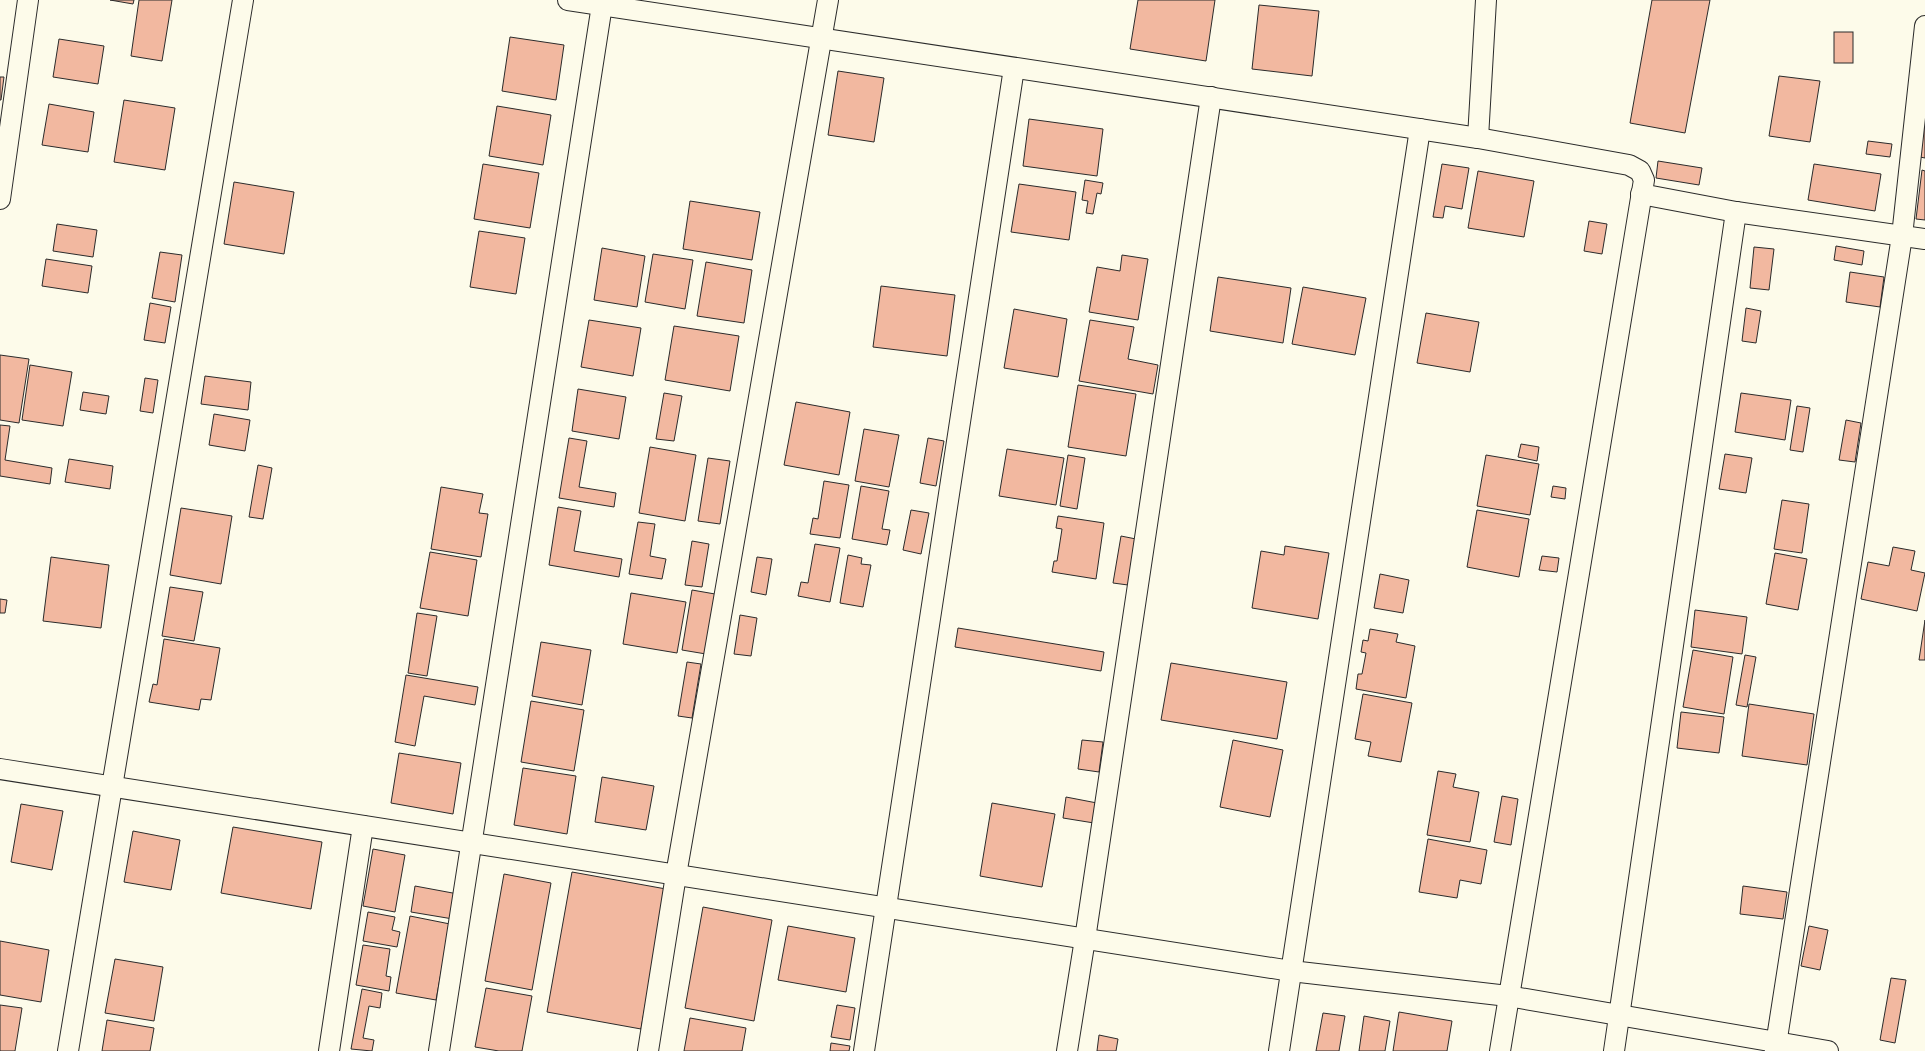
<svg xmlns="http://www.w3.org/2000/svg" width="1925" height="1051" viewBox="0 0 1925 1051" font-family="Helvetica,sans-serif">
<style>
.building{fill:#f2b8a0;stroke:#2b2b2b}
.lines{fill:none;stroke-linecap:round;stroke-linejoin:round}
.minor-casing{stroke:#2b2b2b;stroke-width:22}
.minor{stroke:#fdfbea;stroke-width:20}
</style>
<rect width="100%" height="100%" fill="#fdfbea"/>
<g class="building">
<path d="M110 0H134L133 4Z"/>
<path d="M139 0H172L162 61 131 56Z"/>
<path d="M1138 0H1215L1206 61 1130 49Z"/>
<path d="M1652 0H1710L1685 133 1630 123Z"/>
<path d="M1259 5 1319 11 1312 76 1252 69Z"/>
<rect x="1834" y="32" width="19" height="31"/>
<path d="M510 37 564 45 556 100 502 91Z"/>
<path d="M59 39 104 46 98 84 53 77Z"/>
<path d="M838 71 884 78 874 142 828 135Z"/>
<path d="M1779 76 1820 81 1810 142 1769 136Z"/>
<path d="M0 77H4L1 100H0Z"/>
<path d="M124 100 175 108 165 170 114 162Z"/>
<path d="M49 104 94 112 88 152 42 145Z"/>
<path d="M497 106 551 115 543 165 489 156Z"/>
<path d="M1925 117V158L1920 157Z"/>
<path d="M1029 119 1103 129 1097 176 1023 166Z"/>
<path d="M1868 141 1892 144 1890 157 1866 154Z"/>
<path d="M1658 161 1702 168 1699 185 1656 178Z"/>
<path d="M483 164 539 173 530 228 474 219Z"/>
<path d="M1442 164 1469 168 1462 209 1445 206 1443 218 1433 217Z"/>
<path d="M1814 164 1881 174 1875 211 1808 200Z"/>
<path d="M1922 170 1925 171V220L1916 219Z"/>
<path d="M1478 171 1534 181 1524 237 1468 228Z"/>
<path d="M1085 180 1103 183 1101 194 1097 193 1093 214 1086 213 1088 201 1082 200Z"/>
<path d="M234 182 294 192 284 254 224 244Z"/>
<path d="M1019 184 1076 192 1069 240 1011 232Z"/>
<path d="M690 201 760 212 752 260 683 249Z"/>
<path d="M1589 221 1607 224 1602 254 1584 251Z"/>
<path d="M57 224 97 230 93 257 53 251Z"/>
<path d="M479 231 525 238 516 294 470 287Z"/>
<path d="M1836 246 1864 251 1862 265 1834 260Z"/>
<path d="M1754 247 1774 249 1769 290 1750 288Z"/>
<path d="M602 248 645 256 637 307 594 300Z"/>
<path d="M160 252 182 255 175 302 152 298Z"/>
<path d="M653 254 693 260 685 309 645 302Z"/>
<path d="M1122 255 1148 259 1138 320 1089 312 1097 267 1120 271Z"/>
<path d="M46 259 92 266 88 293 42 286Z"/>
<path d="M706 262 752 270 744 323 697 316Z"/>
<path d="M1850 272 1884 277 1880 307 1846 302Z"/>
<path d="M1218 277 1291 288 1283 343 1210 331Z"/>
<path d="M881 286 955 295 947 356 873 347Z"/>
<path d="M1303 287 1366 298 1355 355 1292 344Z"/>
<path d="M150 303 171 307 165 343 144 340Z"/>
<path d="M1746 308 1761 311 1756 343 1742 341Z"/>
<path d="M1014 309 1067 319 1058 377 1004 368Z"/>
<path d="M1426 313 1479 322 1470 372 1417 363Z"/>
<path d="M589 320 641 328 633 376 581 367Z"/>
<path d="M1090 320 1134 327 1128 359 1158 365 1153 394 1079 381Z"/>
<path d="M674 326 739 336 730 391 665 380Z"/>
<path d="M0 355 29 359 19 423 0 420Z"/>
<path d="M30 365 72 372 63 426 22 420Z"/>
<path d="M205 376 251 382 248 410 201 404Z"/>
<path d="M145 378 158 380 153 413 140 411Z"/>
<path d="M1078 385 1136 394 1126 456 1068 447Z"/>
<path d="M578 389 626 397 619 439 572 431Z"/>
<path d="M83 392 109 396 106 414 80 410Z"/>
<path d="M664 393 682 396 674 441 656 439Z"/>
<path d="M1741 393 1791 400 1785 440 1735 432Z"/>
<path d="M796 402 850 412 839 475 784 465Z"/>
<path d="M1797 406 1810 408 1803 452 1790 450Z"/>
<path d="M214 414 250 420 245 451 209 445Z"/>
<path d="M1846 420 1861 423 1855 462 1839 460Z"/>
<path d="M0 425 10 426 5 460 52 468 50 484 0 476Z"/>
<path d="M864 429 899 435 889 487 855 481Z"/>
<path d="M569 438 587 441 579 487 616 493 614 507 559 498Z"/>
<path d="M928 438 944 441 936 486 920 483Z"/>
<path d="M1521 444 1539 447 1537 461 1518 457Z"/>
<path d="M650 447 696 455 685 521 639 513Z"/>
<path d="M1007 449 1064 458 1056 505 999 496Z"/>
<path d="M1725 454 1752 458 1746 493 1719 489Z"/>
<path d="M1068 455 1085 458 1077 509 1060 506Z"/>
<path d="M1486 455 1539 464 1530 515 1477 506Z"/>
<path d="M708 458 730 461 720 524 698 521Z"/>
<path d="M69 459 113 466 110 489 65 482Z"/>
<path d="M258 465 272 468 263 519 249 517Z"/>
<path d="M824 481 849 485 840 538 810 534 813 518 818 519Z"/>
<path d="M861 486 889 491 882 529 890 530 887 545 852 539Z"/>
<path d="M1553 486 1566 488 1565 499 1551 497Z"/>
<path d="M441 487 483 494 479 513 488 514 481 557 431 549Z"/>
<path d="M1782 500 1809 504 1802 553 1774 549Z"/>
<path d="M558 507 581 511 574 551 622 559 619 577 549 565Z"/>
<path d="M181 508 232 516 221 584 170 575Z"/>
<path d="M911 510 929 513 921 554 903 550Z"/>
<path d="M1477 510 1529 519 1519 577 1467 567Z"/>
<path d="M1058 516 1104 523 1096 579 1052 572 1054 561H1057L1062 529 1056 528Z"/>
<path d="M638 522 655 524 650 556 666 559 662 579 629 574Z"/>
<path d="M1121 536 1136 539 1128 585 1113 583Z"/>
<path d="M692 541 709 544 702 587 685 585Z"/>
<path d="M815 544 840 548 830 602 798 596 801 582 808 583Z"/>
<path d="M1285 546 1329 553 1318 619 1252 608 1261 551 1284 555Z"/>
<path d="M1893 547 1915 551 1911 570 1925 573 1917 611 1861 599 1868 562 1889 566Z"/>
<path d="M430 552 477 560 468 616 420 608Z"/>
<path d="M1775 553 1807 559 1798 610 1766 604Z"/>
<path d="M848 555 862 558 861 564 871 565 863 607 840 603Z"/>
<path d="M1542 556 1559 558 1557 572 1539 570Z"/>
<path d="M51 557 109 565 101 628 43 621Z"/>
<path d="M757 557 772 559 766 595 751 592Z"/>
<path d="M1380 574 1409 580 1403 613 1374 608Z"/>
<path d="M170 587 203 592 194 641 162 636Z"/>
<path d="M692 590 715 594 706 654 682 650Z"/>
<path d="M631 593 686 602 677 653 623 644Z"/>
<path d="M0 599 7 600 5 613H0Z"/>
<path d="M1695 610 1747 617 1742 654 1691 647Z"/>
<path d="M417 613 437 616 427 676 408 673Z"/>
<path d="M740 615 757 618 751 656 734 654Z"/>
<path d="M1925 620V660H1919Z"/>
<path d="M958 628 1104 652 1101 671 955 647Z"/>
<path d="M1370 629 1398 634 1396 642 1415 646 1406 698 1356 689 1358 674H1362L1366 653 1361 652 1363 640 1368 641Z"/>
<path d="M164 639 220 648 211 700 201 699 199 710 149 702 153 684 157 685Z"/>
<path d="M541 642 591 650 582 705 532 696Z"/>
<path d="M1693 650 1733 657 1724 714 1683 707Z"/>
<path d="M1745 655 1756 657 1747 707 1736 705Z"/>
<path d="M687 662 701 664 692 718 678 716Z"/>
<path d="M1171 663 1287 682 1277 739 1161 720Z"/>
<path d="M406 675 478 687 475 705 424 696 415 746 395 742Z"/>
<path d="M1363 694 1412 703 1401 762 1368 756 1371 742 1355 739Z"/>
<path d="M531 701 584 710 574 771 521 762Z"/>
<path d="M1749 704 1814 714 1807 765 1742 756Z"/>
<path d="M1681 712 1724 717 1719 753 1677 748Z"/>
<path d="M1082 740 1103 742 1099 772 1078 769Z"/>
<path d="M1233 740 1283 750 1270 817 1220 807Z"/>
<path d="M399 753 461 763 453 814 391 803Z"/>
<path d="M523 768 576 776 567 834 514 825Z"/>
<path d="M1438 771 1456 774 1453 787 1479 792 1470 842 1427 835Z"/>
<path d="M602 777 654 786 646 830 595 822Z"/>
<path d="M1502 796 1518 799 1511 845 1494 842Z"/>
<path d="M1066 797 1097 803 1094 823 1063 818Z"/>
<path d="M992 803 1055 814 1042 887 980 876Z"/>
<path d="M21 804 63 811 52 870 11 862Z"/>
<path d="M233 827 322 842 311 909 221 893Z"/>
<path d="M133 831 180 840 171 890 124 882Z"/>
<path d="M1428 839 1487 850 1481 884 1460 880 1457 898 1419 892Z"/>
<path d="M373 849 405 855 395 912 363 906Z"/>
<path d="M572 872 666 889 641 1029 547 1012Z"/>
<path d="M504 874 551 883 532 990 485 981Z"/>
<path d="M415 886 458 894 453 919 411 912Z"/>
<path d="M1743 886 1787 892 1783 919 1740 914Z"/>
<path d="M703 907 772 920 754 1021 685 1008Z"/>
<path d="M368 912 395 917 392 930 400 932 397 947 363 941Z"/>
<path d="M410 916 450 924 436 1000 396 993Z"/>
<path d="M788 926 855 938 846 992 778 980Z"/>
<path d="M1809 926 1828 930 1820 970 1801 966Z"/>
<path d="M0 941 49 950 41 1002 0 995Z"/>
<path d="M363 945 390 949 386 976 391 977 389 991 356 985Z"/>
<path d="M115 959 163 967 154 1021 105 1013Z"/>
<path d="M1891 978 1906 980 1895 1043 1880 1040Z"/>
<path d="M486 988 532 996 522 1051H499L475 1047Z"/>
<path d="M362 989 382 993 380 1008 369 1006 363 1038 374 1040 372 1051 351 1049Z"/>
<path d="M0 1005 22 1008 15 1051H0Z"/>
<path d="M837 1005 855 1008 850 1040 831 1037Z"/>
<path d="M1399 1012 1452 1021 1447 1051H1393Z"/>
<path d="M1323 1013 1345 1016 1339 1051H1316Z"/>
<path d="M1364 1016 1390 1021 1385 1051H1359Z"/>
<path d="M690 1018 746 1028 742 1051H684Z"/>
<path d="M107 1020 154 1028 150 1051H102Z"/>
<path d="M1099 1035 1118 1039 1116 1051H1097Z"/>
<path d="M831 1043 850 1046 849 1051H830Z"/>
</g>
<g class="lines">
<g class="minor-casing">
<g id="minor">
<path d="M568 0 1478 138 1629 165 1640 171 1644 180 1500 1051"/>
<path d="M1478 138 1486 0"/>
<path d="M1641 194 1736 212 1925 239"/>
<path d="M0 199 28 0"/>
<path d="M0 769 1291 971 1508 996 1828 1051"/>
<path d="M68 1051 243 0"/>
<path d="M329 1051 363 826"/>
<path d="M439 1051 602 5"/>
<path d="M648 1051 676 875 828 0"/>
<path d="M864 1051 1014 68"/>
<path d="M1067 1051 1085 939 1211 97"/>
<path d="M1279 1051 1420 129"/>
<path d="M1614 1051 1736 212"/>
<path d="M1775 1051 1902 236 1925 26"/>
</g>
</g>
<use href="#minor" class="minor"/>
</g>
</svg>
